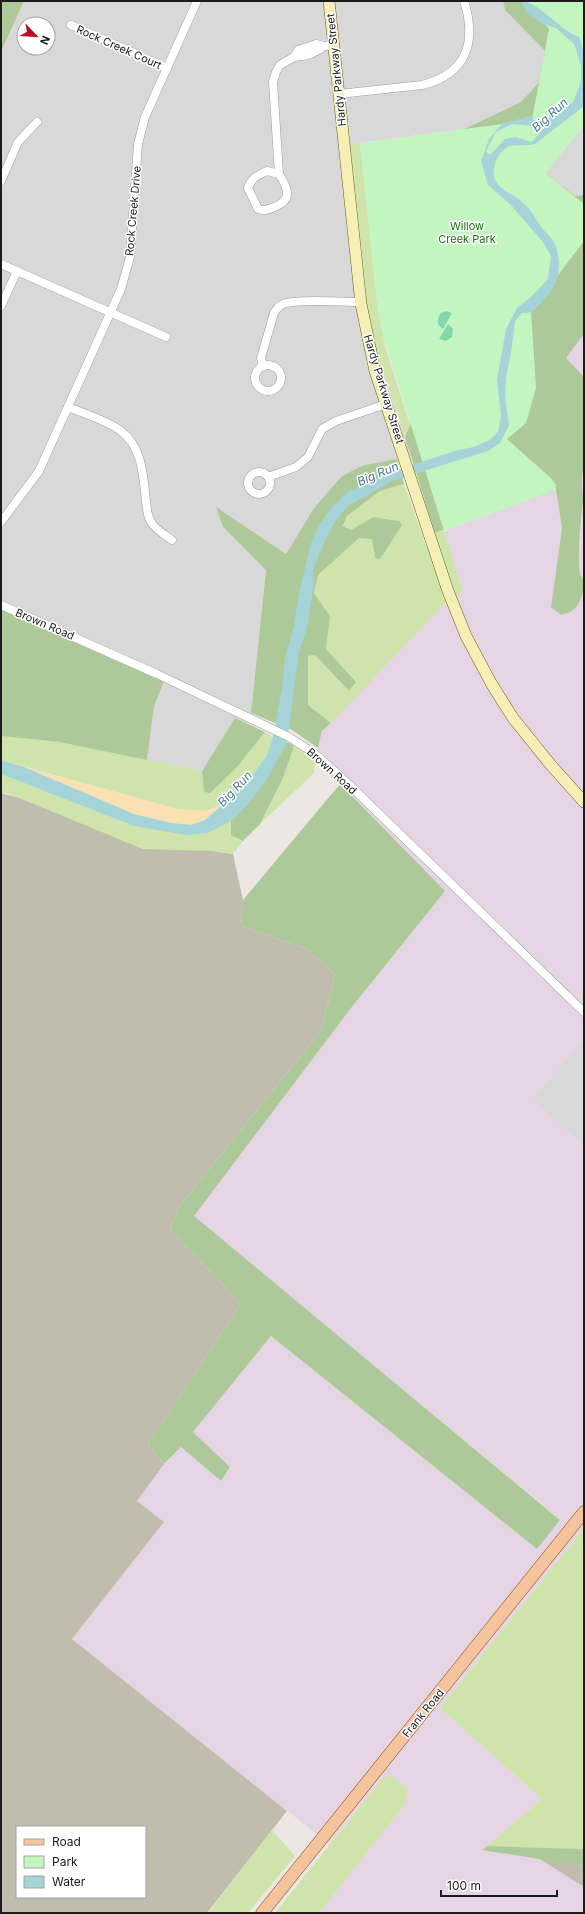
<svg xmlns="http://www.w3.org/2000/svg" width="585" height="1914" viewBox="0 0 585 1914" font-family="Inter,sans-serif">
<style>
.residential{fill:#d9d8d9;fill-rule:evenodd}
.industrial{fill:#e5d4e4}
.construction{fill:#c0bdae;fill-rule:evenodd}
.grass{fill:#cfe4aa}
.forest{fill:#aec999}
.sand{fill:#fae1b2}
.park{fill:#c3f5c0}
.pitch{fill:#84d7ab}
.water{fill:#a4d3d8;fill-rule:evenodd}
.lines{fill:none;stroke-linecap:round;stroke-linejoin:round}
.street-casing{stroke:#9c9c9c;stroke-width:9}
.secondary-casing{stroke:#6a660b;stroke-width:12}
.primary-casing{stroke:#8a4d09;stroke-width:13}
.street{stroke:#fff;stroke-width:8}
.secondary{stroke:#f5efb7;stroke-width:11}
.primary{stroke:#f5c39e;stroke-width:12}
.labels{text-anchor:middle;stroke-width:3;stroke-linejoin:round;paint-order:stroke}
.street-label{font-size:11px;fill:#1b1b1b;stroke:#fff}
.park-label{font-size:11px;fill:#187112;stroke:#fff}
.water-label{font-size:12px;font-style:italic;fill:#497a95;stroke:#fff}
</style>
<rect width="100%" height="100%" fill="#ece7e2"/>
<g class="residential">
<path d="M24 1H503L505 10 545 51 539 82 521 102 464 129 350 144 368 310 379 358 411 456 364 465 314 508 286 554 217 508 223 527 266 570 251 713 247 724 235 719 202 771 147 760 154 707 164 681 1 610V52ZM24 24H48V48H24Z"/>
<path d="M584 126V195L575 196 545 173Z"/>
<path d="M584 1039V1147L532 1099Z"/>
</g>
<g class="industrial">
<path d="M584 334V377L566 358Z"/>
<path d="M584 467V580L578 569 583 497 581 480Z"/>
<path d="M556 490 562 528 551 607 579 604 584 587V1039L532 1099 584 1147V1528L440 1708 542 1799 482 1850 538 1858 584 1887V1913H319L405 1804 383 1778 329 1844 72 1639 164 1522 137 1501 164 1464 181 1447 221 1481 230 1467 193 1432 271 1336 537 1549 560 1519 193 1216 351 1008 444 891 315 761 322 731 446 602 463 591 444 531Z"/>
</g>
<g class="construction">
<path d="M1 793 213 851 233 854 243 900 241 926 307 949 335 975 321 1031 179 1207 170 1229 241 1304 148 1444 164 1464 137 1501 164 1522 72 1639 287 1811 207 1913H1ZM17 1827H145V1897H17Z"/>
<path d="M538 1858 584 1866V1887Z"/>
</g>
<g class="grass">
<path d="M350 143H360L377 302 385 346 410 425 405 437 379 358 368 310Z"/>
<path d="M404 484 446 602 331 723 308 705V656L315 655 349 691 356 682 326 649 330 616 314 593 318 575 359 538 372 539 375 558 402 525 399 521 373 517 351 530 343 527 347 516 380 491Z"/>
<path d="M444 531 463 591 456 596 435 533Z"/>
<path d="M265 732 273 737 267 755 246 784 222 805 205 811 177 809 1 760V736L59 742 202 771 204 792 238 766Z"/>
<path d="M294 746 315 761 314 773 260 824 283 778Z"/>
<path d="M1 774 134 826 186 835 208 833 231 821V835L243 841 233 854 213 851 143 849 7 793H1Z"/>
<path d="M584 1528V1849L487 1846 542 1799 440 1708Z"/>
<path d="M391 1776C405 1786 411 1786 405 1804L319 1913H275L383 1778Z"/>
<path d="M272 1830 295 1856 248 1913H208Z"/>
</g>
<g class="forest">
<path d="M1 1H24L1 52Z"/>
<path d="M503 1H584V43L582 46 584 48 545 173 575 196 584 195V334L566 358 584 377V467C580 481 583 487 583 500 581 522 578 545 579 567 579 575 585 579 584 587 581 603 576 612 561 615L551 607 562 528 556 490 435 533 405 437 413 418 464 129 521 102 539 82 545 51 505 10Z"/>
<path d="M397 459 404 484 380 491 347 516 343 526 351 530 373 517 399 521 402 525 380 559 375 558 372 539 359 538 318 575 314 593 330 616 326 649 356 682 349 691 315 655 308 656V705L331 723 322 731 318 748 292 730 251 713 266 570 223 527 216 507 286 554 314 508 342 476 364 465Z"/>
<path d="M1 610 164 681 154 707 147 760 59 742 1 736Z"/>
<path d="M235 718 265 732 238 766 210 793 204 792 202 771Z"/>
<path d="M287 742 294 746 283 778 260 824 243 841 231 835V821C256 797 270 773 287 742Z"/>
<path d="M340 784 445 891 351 1008 194 1216 560 1520 537 1549 271 1336 193 1432 230 1467 221 1481 181 1447 164 1464 148 1444 241 1304 170 1229 179 1207 321 1031 335 975 307 949 241 926 243 900Z"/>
<path d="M487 1846 584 1849V1866L482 1850Z"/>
</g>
<path class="sand" d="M24 767 177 809 205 811 222 805 205 820 191 825 171 823 134 814Z"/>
<path class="park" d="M522 1H584V43L582 46 584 48V126L545 173 584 204V241L531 311 536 388 526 423 507 439 552 479 556 485V490L444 531 382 332 377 302 360 143 532 120 549 29Z"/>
<g class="pitch">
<path d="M446 311 452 313 443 329C437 325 436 319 441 313Z"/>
<path d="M448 324 453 329 452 337 446 341 439 339Z"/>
</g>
<path class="water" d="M520 1C539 1 559 30 579 37L584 52V106L535 144C526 147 514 143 506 148 496 155 489 173 497 183 503 192 515 195 523 203 532 210 535 219 541 227 545 232 550 236 553 241 561 254 561 274 553 288 550 293 537 309 531 312 528 313 524 313 522 313L515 321 511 353 506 377 505 398 509 425 500 443 488 451 392 481 348 506 336 520 323 545 313 570 314 586 307 628 299 652 287 742 268 778 248 804 231 821 208 833 186 835 134 826 1 774V760L24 767 134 814 171 823 191 825 205 820 246 784 267 755 273 737 282 688 285 658 294 626 298 598 311 543 319 525 332 507 348 492 372 480 409 466 458 450 474 447 490 440 498 432 501 416 497 380 506 329 517 308 531 297 548 279 551 256 543 242 510 204 488 185 481 161 489 139 502 124 533 115V120L541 122 573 102 581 82V65L574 44 556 28 543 24 529 15ZM512 124 545 127 532 142 515 137 505 139 491 154H488L486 151 496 132Z"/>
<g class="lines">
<g class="street-casing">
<g id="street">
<path d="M71 25 167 68"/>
<path d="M294 57C304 57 316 53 324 46"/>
<path d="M339 94 422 85C467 74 477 42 464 1"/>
<path d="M267 171 279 174C288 188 293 200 274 207 267 210 265 211 258 209L248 188C251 178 258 175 267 171Z"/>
<path d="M279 174 273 82 276 72 280 65 294 57 298 50 316 44 324 46 333 45"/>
<path d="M1 181 18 142 37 122"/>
<path d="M1 264 166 337"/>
<path d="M1 306 17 271"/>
<circle cx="268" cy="378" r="13"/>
<path d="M263 366 261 358 274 313C277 308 280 304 286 303 305 299 340 302 360 302"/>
<path d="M68 407C85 414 106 420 121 431 143 448 143 476 146 501 147 508 147 516 151 522 156 530 165 535 172 540"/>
<circle cx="259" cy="483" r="11"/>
<path d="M268 477 296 467 308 457 322 429 336 421 386 404"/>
<path d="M1 522 39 471 121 289 130 257 138 144 145 117 197 1"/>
<path d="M1 605 157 674 289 737 315 754 341 777 584 1012"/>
</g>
</g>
<g class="secondary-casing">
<path id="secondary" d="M329 1 361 304 375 371 448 591 466 636 491 683 513 718 550 764 584 802"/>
</g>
<g class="primary-casing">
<path id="primary" d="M262 1913 584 1512"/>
</g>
<use href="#street" class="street"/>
<use href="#secondary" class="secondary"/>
<use href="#primary" class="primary"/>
</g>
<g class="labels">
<g class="street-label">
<text transform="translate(119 47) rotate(24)" y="4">Rock Creek Court</text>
<text transform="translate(336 70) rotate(-96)" y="4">Hardy Parkway Street</text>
<text transform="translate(133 211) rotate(-85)" y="4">Rock Creek Drive</text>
<text transform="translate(384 389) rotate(73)" y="4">Hardy Parkway Street</text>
<text transform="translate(45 624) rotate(23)" y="4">Brown Road</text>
<text transform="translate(332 771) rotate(42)" y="4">Brown Road</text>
<text transform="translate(423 1713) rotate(-51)" y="4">Frank Road</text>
</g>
<g class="park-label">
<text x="467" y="230">Willow<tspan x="467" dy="13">Creek Park</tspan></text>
</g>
<g class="water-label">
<text transform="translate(550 115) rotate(-42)" y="4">Big Run</text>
<text transform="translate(378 474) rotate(-23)" y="4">Big Run</text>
<text transform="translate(235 789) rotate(-47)" y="4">Big Run</text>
</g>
</g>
<rect width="585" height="1914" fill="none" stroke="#1b1b1b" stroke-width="4"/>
<rect x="16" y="1826" width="130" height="72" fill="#ffffff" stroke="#a4a4a4"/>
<rect x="24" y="1839" width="20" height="6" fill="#f5c39e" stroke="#a4a4a4"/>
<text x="52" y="1846" font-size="12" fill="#1b1b1b">Road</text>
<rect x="24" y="1856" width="20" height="12" fill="#c3f5c0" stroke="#a4a4a4"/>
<text x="52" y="1866" font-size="12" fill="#1b1b1b">Park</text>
<rect x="24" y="1876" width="20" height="12" fill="#a4d3d8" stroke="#a4a4a4"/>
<text x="52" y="1886" font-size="12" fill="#1b1b1b">Water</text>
<g transform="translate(36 36) rotate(115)"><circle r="19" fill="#ffffff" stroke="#a4a4a4"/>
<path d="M0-3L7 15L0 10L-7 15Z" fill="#ba0d25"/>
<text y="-6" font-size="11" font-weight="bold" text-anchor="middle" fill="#1b1b1b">N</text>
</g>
<path d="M441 1890v6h116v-6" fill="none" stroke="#1b1b1b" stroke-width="2"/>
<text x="447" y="1890" font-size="12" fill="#1b1b1b" stroke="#ffffff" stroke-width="3" paint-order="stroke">100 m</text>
</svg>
